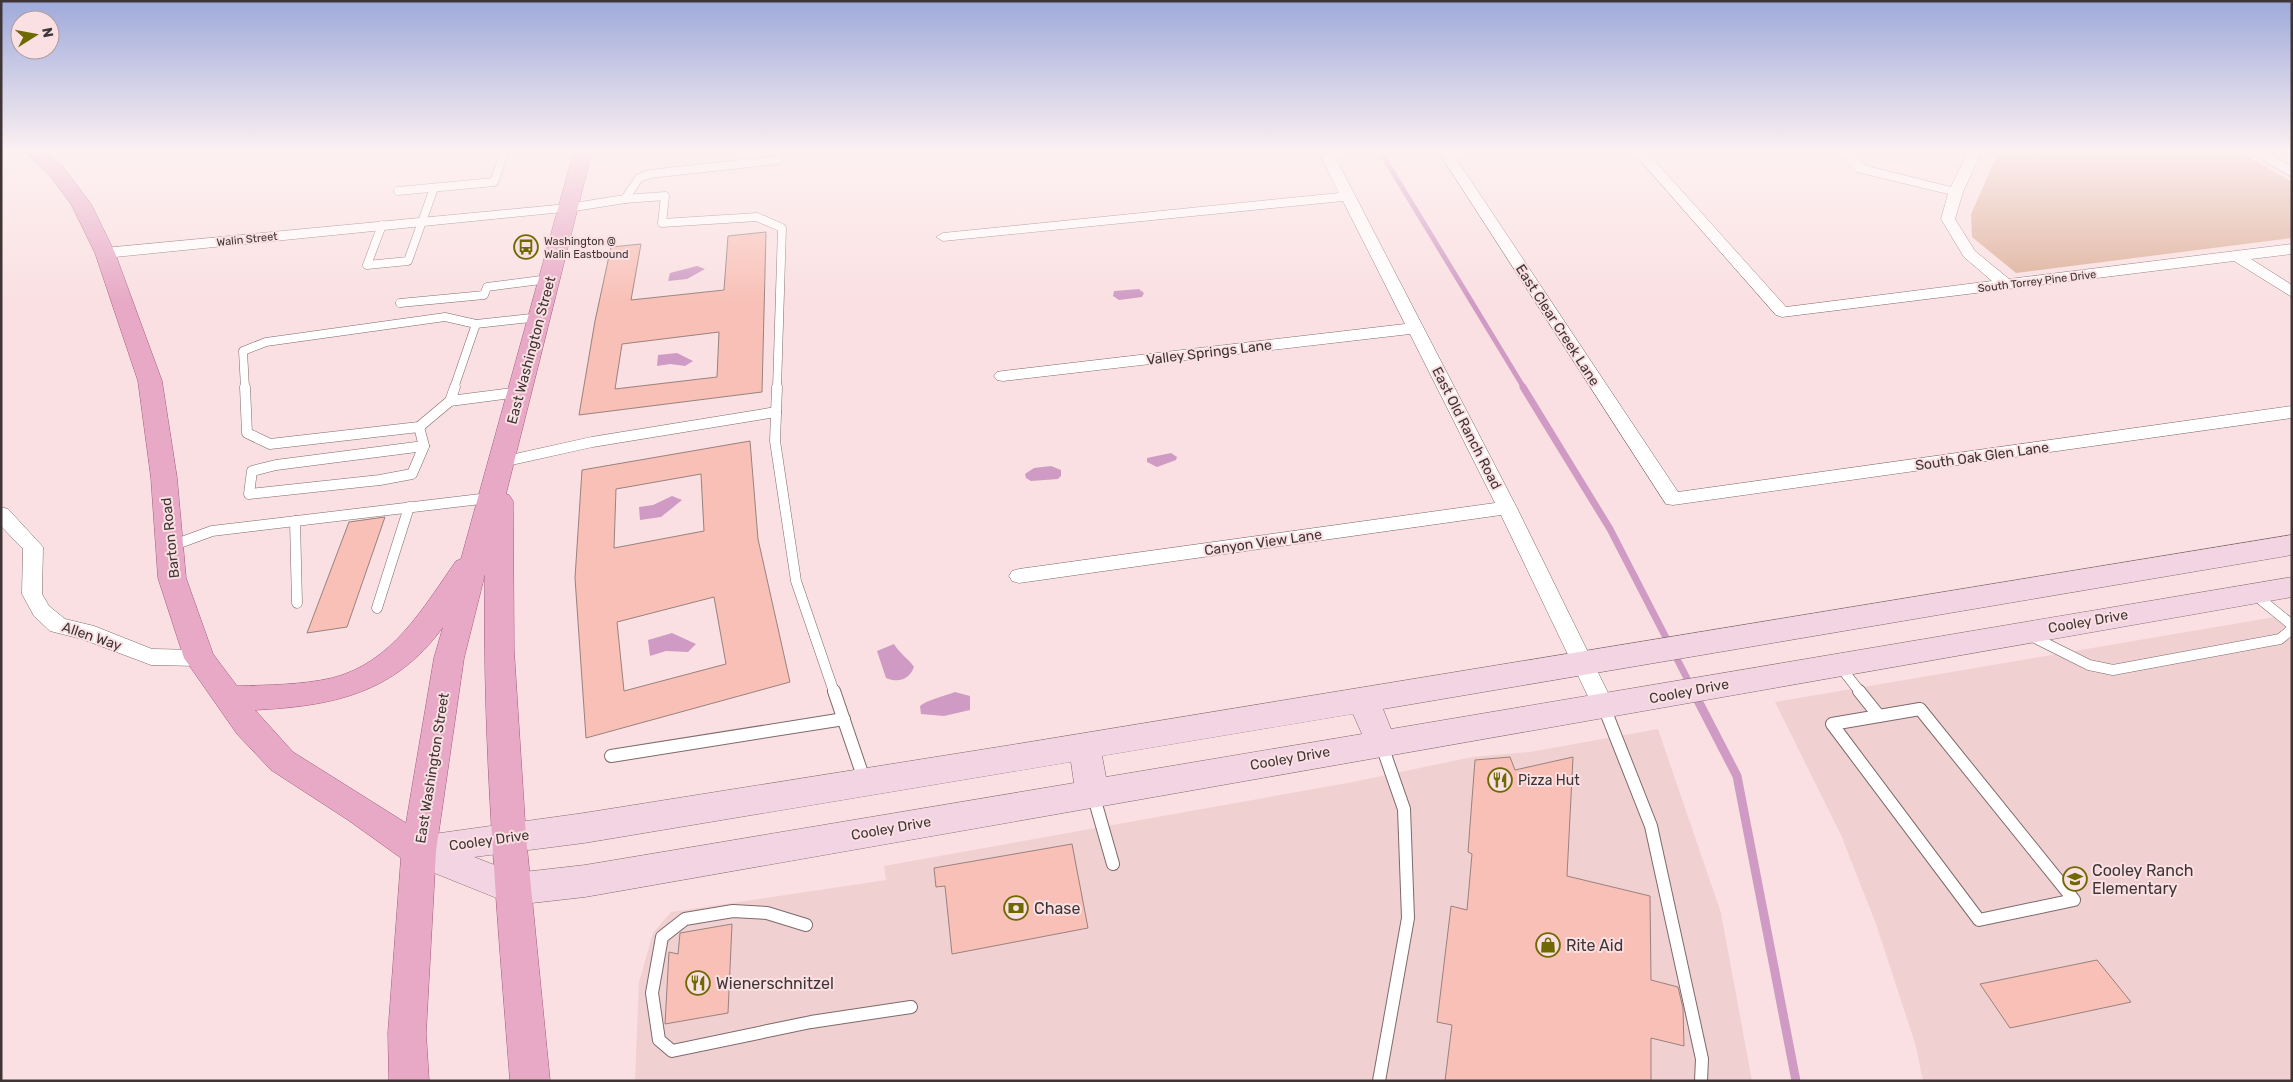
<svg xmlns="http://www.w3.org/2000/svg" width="2293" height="1082" viewBox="0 0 2293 1082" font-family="Rubik,sans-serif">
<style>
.built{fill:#f1d0d2}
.green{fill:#dcaf98}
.water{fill:#cf9bc4}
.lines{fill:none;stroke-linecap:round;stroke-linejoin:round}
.stream-far2{stroke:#cf9bc4;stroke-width:5}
.stream-far1{stroke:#cf9bc4;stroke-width:7}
.stream{stroke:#cf9bc4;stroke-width:9}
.building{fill:#f8c0b6;stroke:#99827e;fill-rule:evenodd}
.lane-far2-casing{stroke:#7f696b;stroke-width:9}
.lane-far1-casing{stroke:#7f696b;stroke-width:11}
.lane-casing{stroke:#7f696b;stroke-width:14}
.street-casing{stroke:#7f696b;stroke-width:1}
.secondary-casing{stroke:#7f696b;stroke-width:1}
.primary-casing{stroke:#a25b7a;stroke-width:1}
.lane-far2{stroke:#fff;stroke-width:8}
.lane-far1{stroke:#fff;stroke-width:10}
.lane{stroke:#fff;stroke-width:12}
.street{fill:#fff;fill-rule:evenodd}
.secondary{fill:#f3d4e2;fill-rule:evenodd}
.primary{fill:#e7a9c5;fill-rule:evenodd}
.labels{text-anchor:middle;stroke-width:4;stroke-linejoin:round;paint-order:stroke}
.far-street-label{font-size:11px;fill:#3f3536;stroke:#fae0e2}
.far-poi-label{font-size:11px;fill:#3f3536;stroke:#fae0e2;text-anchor:start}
.street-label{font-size:14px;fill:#3f3536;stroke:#fae0e2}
.poi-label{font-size:14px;fill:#3f3536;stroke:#fae0e2;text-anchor:start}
.near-poi-label{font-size:16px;fill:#3f3536;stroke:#fae0e2;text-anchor:start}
</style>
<rect width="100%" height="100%" fill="#fae0e2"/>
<g class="built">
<path d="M2292 614V1081H1923L1915 1043 1876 924 1841 835 1775 702Z"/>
<path d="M1658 729 1721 913 1752 1081H635L639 982 653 933 671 912 886 880 884 866 1353 782 1472 757 1530 752Z"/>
</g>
<path class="green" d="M1999 151H2239L2292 182V238L2016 273 1972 237 1971 214Z"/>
<g class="water">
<path d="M697 266 705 269 687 279 668 281 670 273Z"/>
<path d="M1139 289 1144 293 1142 297 1119 300 1113 296 1114 291Z"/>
<path d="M677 353 693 361 685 366 670 364 657 366 658 355Z"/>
<path d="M1171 453 1177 457 1176 460 1157 467 1147 462V458Z"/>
<path d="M1051 466 1061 470V476L1058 479 1031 481 1026 478 1025 474 1034 468Z"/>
<path d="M672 496 682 500 661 517 640 520 639 507 653 505Z"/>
<path d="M672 633 696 644 688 652 666 651 650 656 648 640Z"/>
<path d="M894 644C900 654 908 658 914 667 909 680 898 683 886 678L877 651Z"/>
<path d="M955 692 970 696V710L944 716 921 714 920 706C927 700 945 696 955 692Z"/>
</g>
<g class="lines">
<path class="stream-far2" d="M1380 151 1524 388"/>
<path class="stream-far1" d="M1523 387 1610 529 1694 692"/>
<path class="stream" d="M1693 691 1737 776 1796 1081"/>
</g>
<g class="building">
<path d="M766 232 762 392 579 415 595 321 611 247 641 244 631 300 724 290 728 236ZM719 332 717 377 615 389 622 344Z"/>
<path d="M750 441 758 539 790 682 586 738 575 578 582 470ZM701 474 704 531 614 548 616 489ZM714 597 726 664 624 691 617 622Z"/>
<path d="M385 517 347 627 307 633 349 522Z"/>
<path d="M1510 757 1515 770 1573 757 1567 876 1650 896 1651 980 1678 987 1683 1008 1684 1046 1651 1038V1081H1445L1452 1025 1437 1022 1451 906 1467 910 1472 854 1468 852 1475 760Z"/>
<path d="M1072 844 1088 928 952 954 945 886 936 887 934 868Z"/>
<path d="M732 924 728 1013 665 1024 669 952 678 954 680 933Z"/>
<path d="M2097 960 2131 1002 2010 1028 1980 984Z"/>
</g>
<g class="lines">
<g class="lane-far2-casing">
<g id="lane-far2">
<path d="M398 191 494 182 505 151"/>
<path d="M625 199 665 196 662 223 757 217 782 228 777 388"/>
<path d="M568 208 625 199 639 178 650 174 778 160 779 151"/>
<path d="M382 225 367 265 408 261 434 188"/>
<path d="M400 303 484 295 487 287 549 279"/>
<path d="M245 388 243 351 266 342 445 317 476 324 540 317"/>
<path d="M454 388 476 324"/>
</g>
</g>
<g class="lane-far1-casing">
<g id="lane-far1">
<path d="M245 387 247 433 270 444 419 427 424 446"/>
<path d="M777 387 775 441 796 581 834 692"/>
<path d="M450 401 455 387"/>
<path d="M419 427 450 401 519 392"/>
<path d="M424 446 412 474 380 480 249 494 252 471 276 465Z"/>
<path d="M502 462 592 442 776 412"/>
<path d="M295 521 297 603"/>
<path d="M171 546 212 531 489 498"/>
<path d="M2254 594 2292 625"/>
<path d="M377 608 409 507"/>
<path d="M2029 635 2089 665 2113 670 2280 639 2292 629"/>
<path d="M1839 665 1860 692"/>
</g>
</g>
<g class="lane-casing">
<g id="lane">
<path d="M834 691 865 782"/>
<path d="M1859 691 1879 716"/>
<path d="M1604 707 1651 826 1702 1059 1701 1081"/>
<path d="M1920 709 2074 900 1979 920 1832 724Z"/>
<path d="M611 756 844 719"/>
<path d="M1093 794 1113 864"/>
<path d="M806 925 767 913 733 911 685 919 662 937 652 993 659 1040 672 1051 811 1022 911 1007"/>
<path d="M1379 1081 1408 918 1404 809 1381 743"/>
</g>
</g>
<g class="street-casing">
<g id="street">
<path d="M1318 151H1332L1517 508 1615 707 1612 713 1604 716 1596 713 1501 515 1019 583 1012 581 1009 576 1012 571 1019 569 1495 503 1410 334 1003 381 997 380 994 376 997 372 1003 371 1405 324 1343 201 943 241 936 237 943 233 1339 193Z"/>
<path d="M1438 151H1451L1678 492 2292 406V418L1673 505 1666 504Z"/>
<path d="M1632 151H1646L1786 307 1992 281 1964 257 1941 219 1948 194 1857 172 1835 151H1850L1867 166 1951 187 1968 151H1982L1963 192 1955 219 1975 251 2009 279 2292 244V254L2251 259 2292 285V297L2234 261 1782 317 1776 315Z"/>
<path d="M2248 151H2265L2292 167V177Z"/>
<path d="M568 204 573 205 575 208 573 211 105 258 97 253 105 248Z"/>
<path d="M1 507 8 509 43 547 42 594 49 606 65 619 94 626 152 649 199 650 207 652 210 658 207 664 199 666 151 665 82 639 50 631 34 616 22 594 23 549 1 526Z"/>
</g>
</g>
<g class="secondary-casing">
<path id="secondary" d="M2292 535V555L1383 709 1391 729 2292 577V597L585 897 514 905 407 862 402 851 407 840 419 836 584 813 1011 745ZM1353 714 1362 734 1106 777 1102 756ZM1071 762 1074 783 585 865 515 873 474 857 584 843Z"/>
</g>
<g class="primary-casing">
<path id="primary" d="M24 151H45L64 168 91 204 115 253 162 381 177 478 186 578 213 654 237 686C268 685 301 685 332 678 392 663 423 608 456 561L461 559 574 151H592L506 494 509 495 513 501 514 650 526 837 550 1081H510C497 912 482 743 485 574L464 658 436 851 426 1033 429 1081H389L388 1033 401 858 348 820 271 770 237 734 184 658 158 578 151 478 138 381 95 253 71 204 50 176ZM443 627 434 658 406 823 293 752 255 710C332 706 395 694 443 627Z"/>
</g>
<use href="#lane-far2" class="lane-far2"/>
<use href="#lane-far1" class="lane-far1"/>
<use href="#lane" class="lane"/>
<use href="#street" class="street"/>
<use href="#secondary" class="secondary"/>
<use href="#primary" class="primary"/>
</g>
<linearGradient id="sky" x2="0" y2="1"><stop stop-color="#9eaada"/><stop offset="0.5" stop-color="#fdf1f2"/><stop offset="1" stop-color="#fdf1f2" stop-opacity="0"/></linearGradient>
<rect width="2293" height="303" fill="url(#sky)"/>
<defs>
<g id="bus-ring" transform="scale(1.25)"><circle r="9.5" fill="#fae0e2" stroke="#6e6901" stroke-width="1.5"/><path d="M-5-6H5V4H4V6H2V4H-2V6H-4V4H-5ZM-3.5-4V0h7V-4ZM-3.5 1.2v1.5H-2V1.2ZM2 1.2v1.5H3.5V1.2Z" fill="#6e6901"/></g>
<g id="restaurant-ring" transform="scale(1.25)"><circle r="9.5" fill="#fae0e2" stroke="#6e6901" stroke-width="1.5"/><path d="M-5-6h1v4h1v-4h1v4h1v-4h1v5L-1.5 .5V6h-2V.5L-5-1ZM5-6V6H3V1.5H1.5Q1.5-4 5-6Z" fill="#6e6901"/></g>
<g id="school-ring" transform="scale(1.25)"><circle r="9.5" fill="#fae0e2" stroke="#6e6901" stroke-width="1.5"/><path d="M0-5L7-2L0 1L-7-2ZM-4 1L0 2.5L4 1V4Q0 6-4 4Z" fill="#6e6901"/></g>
<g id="bank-ring" transform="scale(1.25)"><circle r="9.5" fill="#fae0e2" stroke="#6e6901" stroke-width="1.5"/><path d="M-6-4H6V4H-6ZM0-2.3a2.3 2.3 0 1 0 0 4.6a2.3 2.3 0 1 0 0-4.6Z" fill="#6e6901"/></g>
<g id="shop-ring" transform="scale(1.25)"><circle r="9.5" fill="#fae0e2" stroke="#6e6901" stroke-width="1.5"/><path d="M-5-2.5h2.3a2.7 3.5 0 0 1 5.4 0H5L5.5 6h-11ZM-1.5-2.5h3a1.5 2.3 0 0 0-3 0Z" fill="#6e6901"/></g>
</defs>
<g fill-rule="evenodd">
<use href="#bus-ring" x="526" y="247"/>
<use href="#restaurant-ring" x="1500" y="780"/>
<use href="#school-ring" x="2075" y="879"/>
<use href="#bank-ring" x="1016" y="908"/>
<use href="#shop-ring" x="1548" y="945"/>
<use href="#restaurant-ring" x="698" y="983"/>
</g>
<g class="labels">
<g class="far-street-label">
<text transform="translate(247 239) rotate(-6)" y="4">Walin Street</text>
<text transform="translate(2037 281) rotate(-7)" y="4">South Torrey Pine Drive</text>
</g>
<g class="far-poi-label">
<text x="544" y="245">Washington @<tspan x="544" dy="13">Walin Eastbound</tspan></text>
</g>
<g class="street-label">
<text transform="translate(1558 325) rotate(57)" y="5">East Clear Creek Lane</text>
<text transform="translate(531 350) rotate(-75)" y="5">East Washington Street</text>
<text transform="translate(1209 352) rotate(-7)" y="5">Valley Springs Lane</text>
<text transform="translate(1467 428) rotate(63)" y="5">East Old Ranch Road</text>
<text transform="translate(1982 456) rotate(-8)" y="5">South Oak Glen Lane</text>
<text transform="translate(170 538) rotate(-96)" y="5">Barton Road</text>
<text transform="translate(1263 542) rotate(-8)" y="5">Canyon View Lane</text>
<text transform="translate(2088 621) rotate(-10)" y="5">Cooley Drive</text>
<text transform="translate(92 636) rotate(19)" y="5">Allen Way</text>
<text transform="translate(1689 691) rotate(-11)" y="5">Cooley Drive</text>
<text transform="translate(1290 758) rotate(-10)" y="5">Cooley Drive</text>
<text transform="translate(432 768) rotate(-81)" y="5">East Washington Street</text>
<text transform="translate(891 828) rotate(-10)" y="5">Cooley Drive</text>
<text transform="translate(489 840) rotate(-8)" y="5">Cooley Drive</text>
</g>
<g class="poi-label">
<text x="1518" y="785">Pizza Hut</text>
</g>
<g class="near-poi-label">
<text x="2092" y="876">Cooley Ranch<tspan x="2092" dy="18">Elementary</tspan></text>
<text x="1034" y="914">Chase</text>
<text x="1566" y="951">Rite Aid</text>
<text x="716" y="989">Wienerschnitzel</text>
</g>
</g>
<rect width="2293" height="1082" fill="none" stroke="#3f3536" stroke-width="5"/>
<g transform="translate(35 35) rotate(79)"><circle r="24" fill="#fae0e2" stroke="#af9c9d"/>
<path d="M0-4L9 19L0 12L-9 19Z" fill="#6e6901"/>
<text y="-8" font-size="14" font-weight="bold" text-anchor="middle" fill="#3f3536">N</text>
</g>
</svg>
